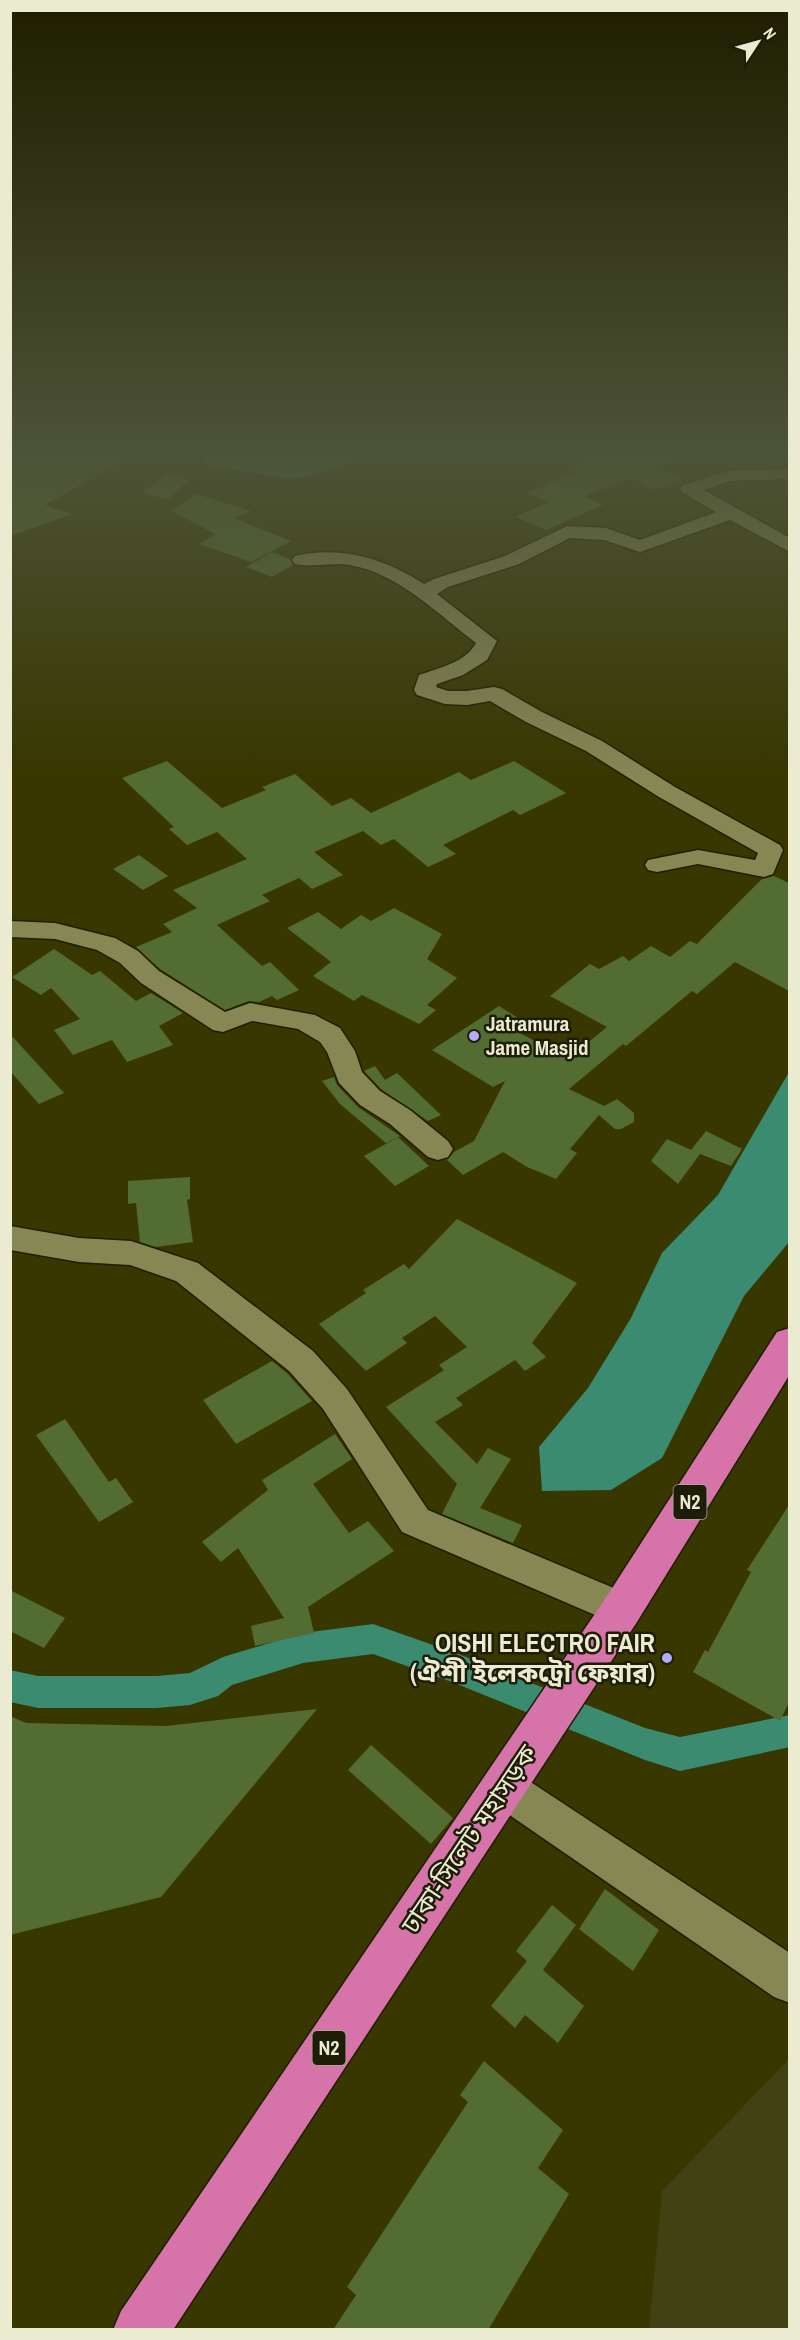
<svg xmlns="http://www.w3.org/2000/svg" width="800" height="2340" viewBox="0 0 800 2340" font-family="'Archivo Narrow','Noto Sans Bengali',sans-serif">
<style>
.built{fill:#414113}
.water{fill:#3a8b70}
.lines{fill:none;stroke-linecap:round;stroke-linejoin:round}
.canal{fill:#3a8b70;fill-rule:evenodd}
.building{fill:#536c31}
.minor-casing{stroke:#1e1e04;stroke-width:3}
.highway-casing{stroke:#1e1e04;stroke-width:3}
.minor{fill:#878754;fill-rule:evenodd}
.highway{fill:#d673a8;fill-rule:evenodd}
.poi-dot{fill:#b4acf9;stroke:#1e1d08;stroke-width:2}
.labels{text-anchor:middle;stroke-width:5;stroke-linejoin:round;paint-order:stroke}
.shield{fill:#1e1d08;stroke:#adad94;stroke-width:1.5}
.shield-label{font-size:20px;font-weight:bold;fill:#eaebd0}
.poi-label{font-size:21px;font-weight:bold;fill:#eaebd0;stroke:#1e1d08;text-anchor:start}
.near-poi-label{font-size:26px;font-weight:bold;fill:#eaebd0;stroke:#1e1d08;text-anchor:end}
.near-street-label{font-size:26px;fill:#eaebd0;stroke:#1e1d08}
</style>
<rect width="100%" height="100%" fill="#383700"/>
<path class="built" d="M789 2059V2329H649L662 2191Z"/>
<g class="water">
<path d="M199 449H372L351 464 293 479 207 465Z"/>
<path d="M789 1072V1242L744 1296 662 1458 611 1490 542 1491 539 1447 588 1388 631 1318 662 1253 718 1195Z"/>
</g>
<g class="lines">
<path class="canal" d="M373 1624 456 1653 645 1728 680 1737 790 1715V1747L680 1771 645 1760 452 1682 373 1654 303 1663 232 1685 218 1696 190 1705 157 1708H38L10 1702V1670L38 1676H157L190 1673 223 1657 303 1633Z"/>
</g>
<g class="building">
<path d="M10 449H62L69 451 73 449H145L45 505 73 514 10 536Z"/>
<path d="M641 449H702L703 452 658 468 682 480 655 490 632 478 583 496 603 505 546 530 516 517 548 502 528 493 576 472 565 467 606 450 620 457Z"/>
<path d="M166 475 190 479 168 499 141 493Z"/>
<path d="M196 494 251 511 234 518 291 541 251 562 199 544 216 534 171 511Z"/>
<path d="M272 552 290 559 293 565 272 577 246 567Z"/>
<path d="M167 761 222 808 266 790 262 787 295 774 332 806 351 798 371 813 459 772 471 780 514 761 566 793 520 815 513 810 443 845 456 854 428 867 394 839 381 845 363 831 314 852 343 875 312 889 299 878 262 895 270 901 217 925 262 966 270 962 299 990 277 1000 272 996 259 1002 249 1001 225 1010 160 969 136 947 172 932 163 924 197 908 173 890 247 859 217 832 187 845 169 829 174 827 122 778Z"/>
<path d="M139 855 168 876 143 890 113 869Z"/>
<path d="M774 876 789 883V991L735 962 697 994 692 991 626 1046 623 1044 569 1089 604 1106 617 1099 634 1113V1122L621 1129H615L599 1115 570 1149 577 1153 556 1179 527 1167 503 1152 463 1175 447 1160 454 1152 474 1141 505 1081 493 1087 432 1050 499 1006 521 1020V1029L518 1032 568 1059 607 1027 550 996 590 964 599 969 623 956 629 961 651 946 670 957 690 941 697 944 762 879Z"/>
<path d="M394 908 442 934 427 959 457 978 427 1005 436 1010 419 1024 362 995 354 1001 313 976 331 962 287 928 318 912 341 929 361 915 371 921Z"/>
<path d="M54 949 92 975 100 971 136 1001 151 993 183 1013 159 1026 173 1045 127 1062 112 1040 73 1055 54 1030 80 1019 51 988 41 995 12 977Z"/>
<path d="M10 1034 64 1093 39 1104 10 1071Z"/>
<path d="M375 1066 385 1080 397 1073 441 1115 428 1121 381 1089 364 1071Z"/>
<path d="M334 1077 337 1085 358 1107 400 1136 386 1143 340 1104 322 1081Z"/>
<path d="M706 1131 742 1149 731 1166 700 1154 678 1184 651 1161 667 1139 691 1150Z"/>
<path d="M398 1137 429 1166 395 1186 364 1156Z"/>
<path d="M190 1177V1199L187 1200 193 1242 156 1247 140 1242 136 1203 128 1204V1181Z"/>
<path d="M457 1219 577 1283 532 1343 546 1357 525 1371 515 1360 456 1398 463 1405 435 1422 477 1464 488 1448 511 1459 480 1508 522 1525 513 1543 442 1514 457 1484 386 1407 444 1370 439 1365 467 1347 435 1316 402 1338 407 1343 366 1371 319 1324 366 1293 363 1290 404 1264 409 1269Z"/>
<path d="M272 1361 287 1373 312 1401 236 1444 203 1400Z"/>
<path d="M65 1419 109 1482 116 1478 133 1502 99 1522 36 1435Z"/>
<path d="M335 1434 352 1459 313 1484 349 1533 368 1521 394 1551 308 1607 314 1633 255 1646 251 1626 284 1618 238 1548 221 1562 202 1542 268 1490 262 1480Z"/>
<path d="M789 1505V1702L780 1721 693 1672 705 1650 708 1652 751 1572 747 1570Z"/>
<path d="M10 1590 65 1618 44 1648 10 1631Z"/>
<path d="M317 1709 161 1897 10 1935V1716L26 1723 166 1726Z"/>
<path d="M371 1745 453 1818 431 1844 348 1770Z"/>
<path d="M605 1889 659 1930 633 1971 579 1929Z"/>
<path d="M552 1905 576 1925 543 1970 584 2006 558 2043 525 2015 515 2028 491 2006 527 1961 516 1951Z"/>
<path d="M484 2061 563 2130 538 2168 569 2194 488 2330H333L356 2295 347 2287 468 2102 460 2095Z"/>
</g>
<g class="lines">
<g class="minor-casing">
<g id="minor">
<path d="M790 469V479L730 481 704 490 790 538V552L730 520 640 552 604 540 570 538 519 564 448 587 437 594 497 641 487 660 463 675 437 684 436 687 448 691H467L494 687 502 689 542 712 602 741 675 787 780 845 783 850 773 874 764 877 698 864 657 872 648 870 645 865 648 860 698 850 755 860 758 853 659 797 586 751 526 722 490 701 467 705 445 704 417 695 414 690 419 675C439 668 466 662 476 643 439 615 398 573 350 565 332 562 312 568 295 564L292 560 295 556C341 545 386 559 424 584L434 579 505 556 567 526 606 528 640 540 716 512 683 493 680 489 683 485 728 471Z"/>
<path d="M10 921 55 923 115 938 138 951 159 971 225 1012 250 1003 315 1015 340 1028 355 1051 362 1072 380 1091 410 1110 448 1141 453 1149 448 1157 438 1160 428 1157 390 1124 360 1105 339 1083 327 1052 320 1042 298 1029 252 1021 223 1032 213 1030 141 983 120 963 97 950 55 939 10 937Z"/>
<path d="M10 1226 79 1238 131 1241 198 1263 313 1351 347 1389 428 1510 635 1597 641 1609 635 1621 622 1626 609 1621 402 1532 323 1409 289 1371 176 1281 130 1265 79 1262 10 1250Z"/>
<path d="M503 1767 517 1773 790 1953V2003L774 1997 489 1801 483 1787 489 1773Z"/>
</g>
</g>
<g class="highway-casing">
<path id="highway" d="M790 1328V1374L637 1622 173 2330H113L121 2311 607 1596 777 1332Z"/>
</g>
<use href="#minor" class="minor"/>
<use href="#highway" class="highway"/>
</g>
<linearGradient id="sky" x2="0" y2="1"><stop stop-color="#1f1e00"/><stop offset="0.58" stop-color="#4d5337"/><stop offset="1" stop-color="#4d5337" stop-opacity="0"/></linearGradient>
<rect width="800" height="777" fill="url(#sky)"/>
<g class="poi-dot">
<circle cx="474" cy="1036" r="6"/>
<circle cx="667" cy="1658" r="6"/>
</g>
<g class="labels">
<g class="shield">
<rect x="673.5" y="1485" width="33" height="34" rx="4.5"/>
<rect x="312.5" y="2031" width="33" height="34" rx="4.5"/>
</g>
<g class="shield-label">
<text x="690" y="1509">N2</text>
<text x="329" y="2055">N2</text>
</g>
<g class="poi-label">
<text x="486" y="1031">Jatramura<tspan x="486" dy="24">Jame Masjid</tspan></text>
</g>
<g class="near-poi-label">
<text x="655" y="1652">OISHI ELECTRO FAIR<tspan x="655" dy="30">(ঐশী ইলেকট্রো ফেয়ার)</tspan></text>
</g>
<g class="near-street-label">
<text transform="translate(469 1839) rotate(-56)" y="9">ঢাকা-সিলেট মহাসড়ক</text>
</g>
</g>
<rect width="800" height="2340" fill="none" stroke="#eaebd0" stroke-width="24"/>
<g transform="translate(758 42) rotate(54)" stroke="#1e1d08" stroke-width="4.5" paint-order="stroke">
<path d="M0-4.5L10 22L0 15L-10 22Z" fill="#eaebd0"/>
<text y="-9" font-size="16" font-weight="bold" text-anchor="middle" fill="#eaebd0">N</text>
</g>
</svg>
